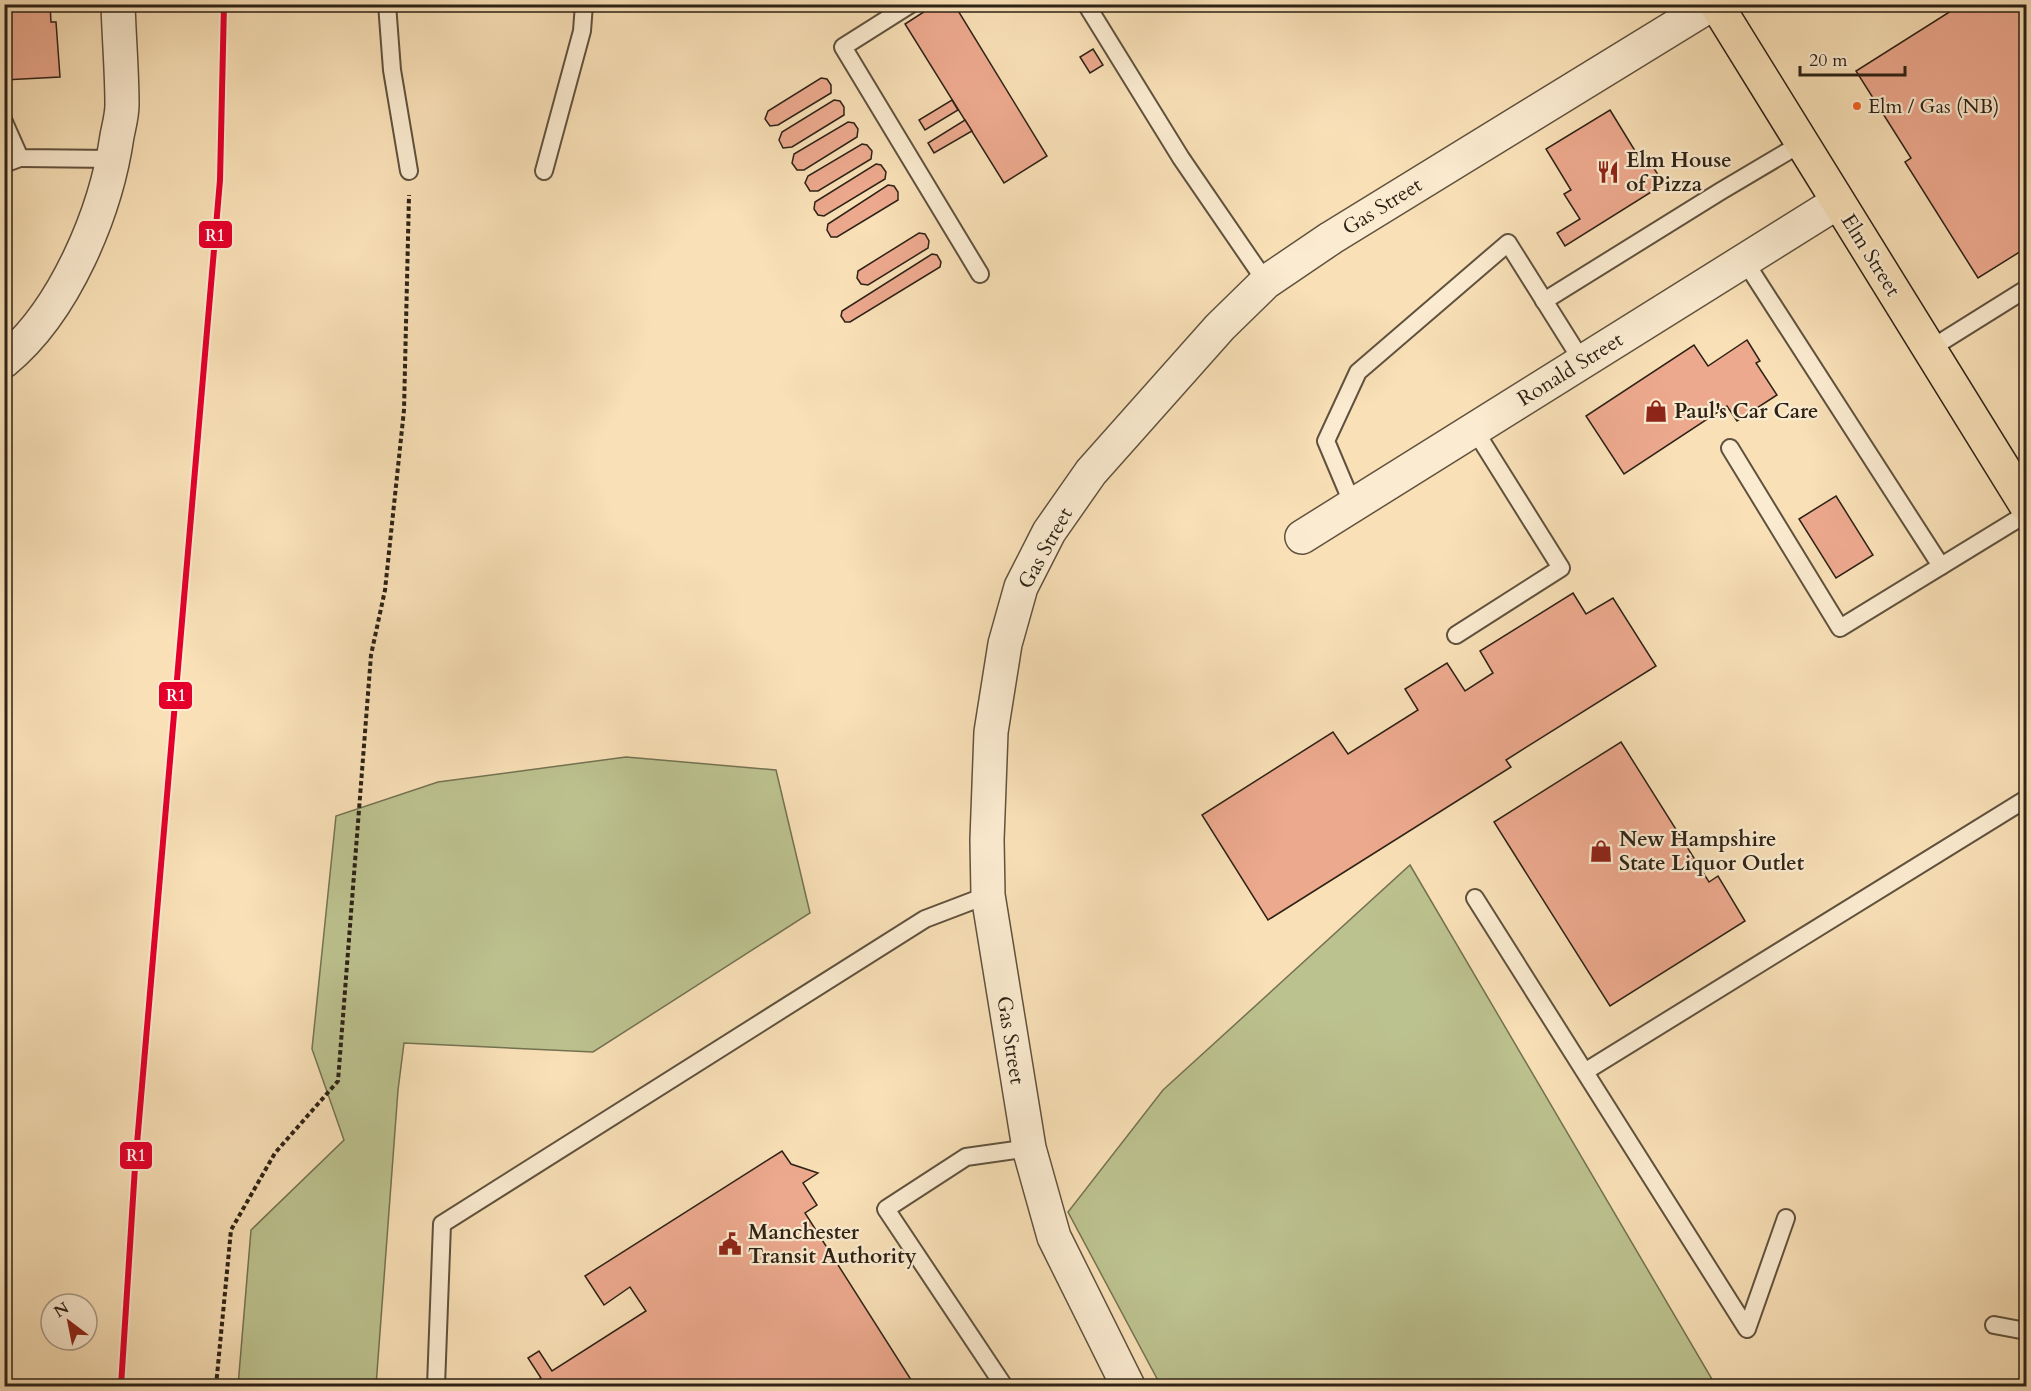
<svg xmlns="http://www.w3.org/2000/svg" width="2031" height="1391" viewBox="0 0 2031 1391" font-family="Cardo,serif">
<style>
.green{fill:#bcc28f;stroke:#747252;stroke-width:1.5}
.building{fill:#eda98e;stroke:#2d2216;stroke-width:1.5}
.lines{fill:none;stroke-linecap:round;stroke-linejoin:round}
.service-casing{stroke:#60523e;stroke-width:20}
.minor-casing{stroke:#60523e;stroke-width:36}
.primary-casing{stroke:#2d2216;stroke-width:36}
.path{stroke:#2d2216;stroke-width:4;stroke-dasharray:4.5 3;stroke-linecap:butt}
.service{stroke:#fbebd0;stroke-width:16}
.minor{stroke:#fbebd0;stroke-width:33}
.primary{stroke:#f9e0b7;stroke-width:33}
.rail-1-casing{stroke:#fbebd0;stroke-width:10}
.rail-1{stroke:#e4002b;stroke-width:6}
.bus-dot{fill:#f26522;stroke:#fbebd0;stroke-width:2}
.labels{text-anchor:middle;stroke-width:4.5;stroke-linejoin:round;paint-order:stroke}
.bus-label{font-size:20px;fill:#2d2216;stroke:#fbebd0;text-anchor:start}
.poi-label{font-size:21px;font-weight:bold;fill:#2d2216;stroke:#fbebd0;text-anchor:start}
.street-label{font-size:21px;fill:#2d2216;stroke:#fbebd0}
.line-badge{stroke:#fbebd0;stroke-width:2}
.badge-label{font-size:16px;text-anchor:middle;font-weight:bold;fill:#fff}
</style>
<rect width="100%" height="100%" fill="#f9e0b7"/>
<filter id="stains"><feTurbulence type="fractalNoise" baseFrequency=".00333" numOctaves="4"/><feColorMatrix values="0 0 0 0 .2 0 0 0 0 .09 0 0 0 0 .02 0 0 0 .5 -.17"/></filter>
<radialGradient id="worn" r=".72"><stop offset=".6" stop-color="#630" stop-opacity="0"/><stop offset="1" stop-color="#630" stop-opacity=".3"/></radialGradient>
<g class="green">
<path d="M626 757 776 770 810 913 593 1052 404 1043 398 1090 376 1386H238L251 1230 344 1140 312 1049 336 816 438 782Z"/>
<path d="M1410 865C1512 1039 1615 1212 1716 1386H1161L1068 1212 1163 1090Z"/>
</g>
<g class="building">
<path d="M4 4H50L51 22H56L60 77 4 80Z"/>
<path d="M936 4H954L1047 156 1004 183 905 24Z"/>
<path d="M1962 4H2026V248L1978 278 1905 162 1911 158 1856 71Z"/>
<path d="M1093 49 1103 65 1090 73 1080 57Z"/>
<path d="M821 78 827 79 831 85V93L778 125 770 126 765 119 768 111Z"/>
<path d="M834 100 840 101 844 107V115L792 147 783 148 779 140 782 132Z"/>
<path d="M952 100 958 110 925 130 919 120Z"/>
<path d="M1610 110 1640 159 1646 156 1664 184 1565 246 1557 233 1580 219 1564 194 1571 190 1546 149Z"/>
<path d="M965 120 972 131 934 153 928 143Z"/>
<path d="M848 122 854 123 858 129 857 137 804 170H797L792 163 794 154Z"/>
<path d="M862 144 867 145 872 151 871 159 818 191H810L805 183 808 176Z"/>
<path d="M876 164 881 165 886 172 885 179 824 216 818 215 814 209 815 202Z"/>
<path d="M888 185 894 186 898 192V200L837 237H831L827 230 828 224Z"/>
<path d="M919 233 925 234 929 241 928 248 868 285 861 284 857 278 858 271Z"/>
<path d="M932 254 937 255 941 262 940 267 850 322H845L841 316 842 311Z"/>
<path d="M1747 340 1760 361 1756 363 1777 395 1737 421 1727 406 1624 474 1586 416 1694 345 1708 366Z"/>
<path d="M1836 496 1873 555 1836 578 1799 519Z"/>
<path d="M1573 593 1586 614 1613 598 1656 666 1506 760 1511 767 1268 920 1202 815 1333 732 1348 754 1418 710 1405 689 1447 663 1465 691 1493 673 1480 651Z"/>
<path d="M1621 742 1709 882 1718 876 1745 921 1610 1006 1494 822Z"/>
<path d="M782 1151 791 1164 818 1173 803 1183 817 1205 805 1213 915 1386H531L530 1385 541 1378 528 1358 539 1351 552 1371 646 1311 630 1287 604 1305 585 1276Z"/>
</g>
<g class="lines">
<g class="service-casing">
<g id="service">
<path d="M387 4 392 70 409 171"/>
<path d="M911 4 843 47 980 274"/>
<path d="M1086 4 1181 158 1266 282"/>
<path d="M4 122 20 158 114 159"/>
<path d="M4 164 20 158"/>
<path d="M544 171 582 31 584 4"/>
<path d="M1744 260 1941 566"/>
<path d="M1544 301 1721 191 1802 143"/>
<path d="M1930 349 2026 289"/>
<path d="M1730 448 1840 628 2026 514"/>
<path d="M1353 505 1326 441 1358 372 1508 243 1582 361"/>
<path d="M1456 635 1561 568 1474 429"/>
<path d="M1475 898 1747 1329 1786 1218"/>
<path d="M1586 1071 2026 799"/>
<path d="M1994 1325 2026 1331"/>
<path d="M436 1386 442 1224 925 919 988 895"/>
<path d="M1004 1386 886 1209 966 1157 1029 1148"/>
</g>
</g>
<g class="minor-casing">
<g id="minor">
<path d="M4 361C65 311 106 212 117 136 119 126 122 115 122 105 122 72 119 38 118 4"/>
<path d="M1302 537 1838 202"/>
<path d="M1128 1386 1054 1237 1029 1148 988 895 987 840 991 732 1005 644 1021 587 1049 532 1091 472 1220 327 1266 282 1331 238 1712 4"/>
</g>
</g>
<g class="primary-casing">
<path id="primary" d="M1716 4 2026 505"/>
</g>
<path class="path" d="M216 1386 231 1230 275 1153 338 1081 371 655 385 590 404 410 409 195"/>
<use href="#service" class="service"/>
<use href="#minor" class="minor"/>
<use href="#primary" class="primary"/>
<g class="rail-1-casing">
<path id="rail-1" d="M121 1386 135 1167 220 180 224 4"/>
</g>
<use href="#rail-1" class="rail-1"/>
</g>
<defs>
<g id="restaurant-bare" transform="scale(1.8)"><path d="M-5-6h1v4h1v-4h1v4h1v-4h1v5L-1.5 .5V6h-2V.5L-5-1ZM5-6V6H3V1.5H1.5Q1.5-4 5-6Z" fill="#8f2418" stroke="#fbebd0" stroke-width="2.5" paint-order="stroke"/></g>
<g id="shop-bare" transform="scale(1.8)"><path d="M-5-2.5h2.3a2.7 3.5 0 0 1 5.4 0H5L5.5 6h-11ZM-1.5-2.5h3a1.5 2.3 0 0 0-3 0Z" fill="#8f2418" stroke="#fbebd0" stroke-width="2.5" paint-order="stroke"/></g>
<g id="civic-bare" transform="scale(1.8)"><path d="M-.6-6.5H3V-4.5H.6V-3L4-1V1h2V6H-6V1h2V-1L-.6-3ZM-1.2 2.5V6h2.4V2.5Z" fill="#8f2418" stroke="#fbebd0" stroke-width="2.5" paint-order="stroke"/></g>
</defs>
<g fill-rule="evenodd">
<use href="#restaurant-bare" x="1608" y="172"/>
<use href="#shop-bare" x="1656" y="411"/>
<use href="#shop-bare" x="1601" y="851"/>
<use href="#civic-bare" x="730" y="1244"/>
</g>
<circle class="bus-dot" cx="1857" cy="106" r="5"/>
<g class="labels">
<g class="bus-label">
<text x="1868" y="113">Elm / Gas (NB)</text>
</g>
<g class="poi-label">
<text x="1626" y="167">Elm House<tspan x="1626" dy="24">of Pizza</tspan></text>
<text x="1674" y="418">Paul's Car Care</text>
<text x="1619" y="846">New Hampshire<tspan x="1619" dy="24">State Liquor Outlet</tspan></text>
<text x="748" y="1239">Manchester<tspan x="748" dy="24">Transit Authority</tspan></text>
</g>
<g class="street-label">
<text transform="translate(1382 206) rotate(-32)" y="7">Gas Street</text>
<text transform="translate(1871 255) rotate(58)" y="7">Elm Street</text>
<text transform="translate(1570 369) rotate(-32)" y="7">Ronald Street</text>
<text transform="translate(1045 548) rotate(-61)" y="7">Gas Street</text>
<text transform="translate(1011 1040) rotate(81)" y="7">Gas Street</text>
</g>
</g>
<g class="line-badge">
<rect x="198" y="220" width="35" height="29" rx="6" fill="#e4002b"/>
<rect x="158" y="681" width="35" height="29" rx="6" fill="#e4002b"/>
<rect x="119" y="1141" width="34" height="29" rx="6" fill="#e4002b"/>
</g>
<g class="badge-label">
<text x="215" y="241">R1</text>
<text x="176" y="701">R1</text>
<text x="136" y="1161">R1</text>
</g>
<rect width="2031" height="1391" fill="none" stroke="#f9e0b7" stroke-width="24"/>
<rect x="6" y="6" width="2019" height="1379" fill="none" stroke="#2d2216" stroke-width="3"/>
<rect x="12" y="12" width="2007" height="1367" fill="none" stroke="#2d2216" stroke-width="1.5"/>
<g transform="translate(69 1322) rotate(328)"><circle r="28" fill="#fbebd0" stroke="#a99b86" stroke-width="1.5"/>
<path d="M0-4.5L10 22L0 15L-10 22Z" fill="#8f2418"/>
<text y="-9" font-size="16" font-weight="bold" text-anchor="middle" fill="#2d2216">N</text>
</g>
<path d="M1800 66v9h105v-9" fill="none" stroke="#2d2216" stroke-width="3"/>
<text x="1809" y="66" font-size="18" fill="#2d2216" stroke="#fbebd0" stroke-width="4.5" paint-order="stroke">20 m</text>
<rect width="100%" height="100%" filter="url(#stains)"/>
<rect width="100%" height="100%" fill="url(#worn)"/>
</svg>
